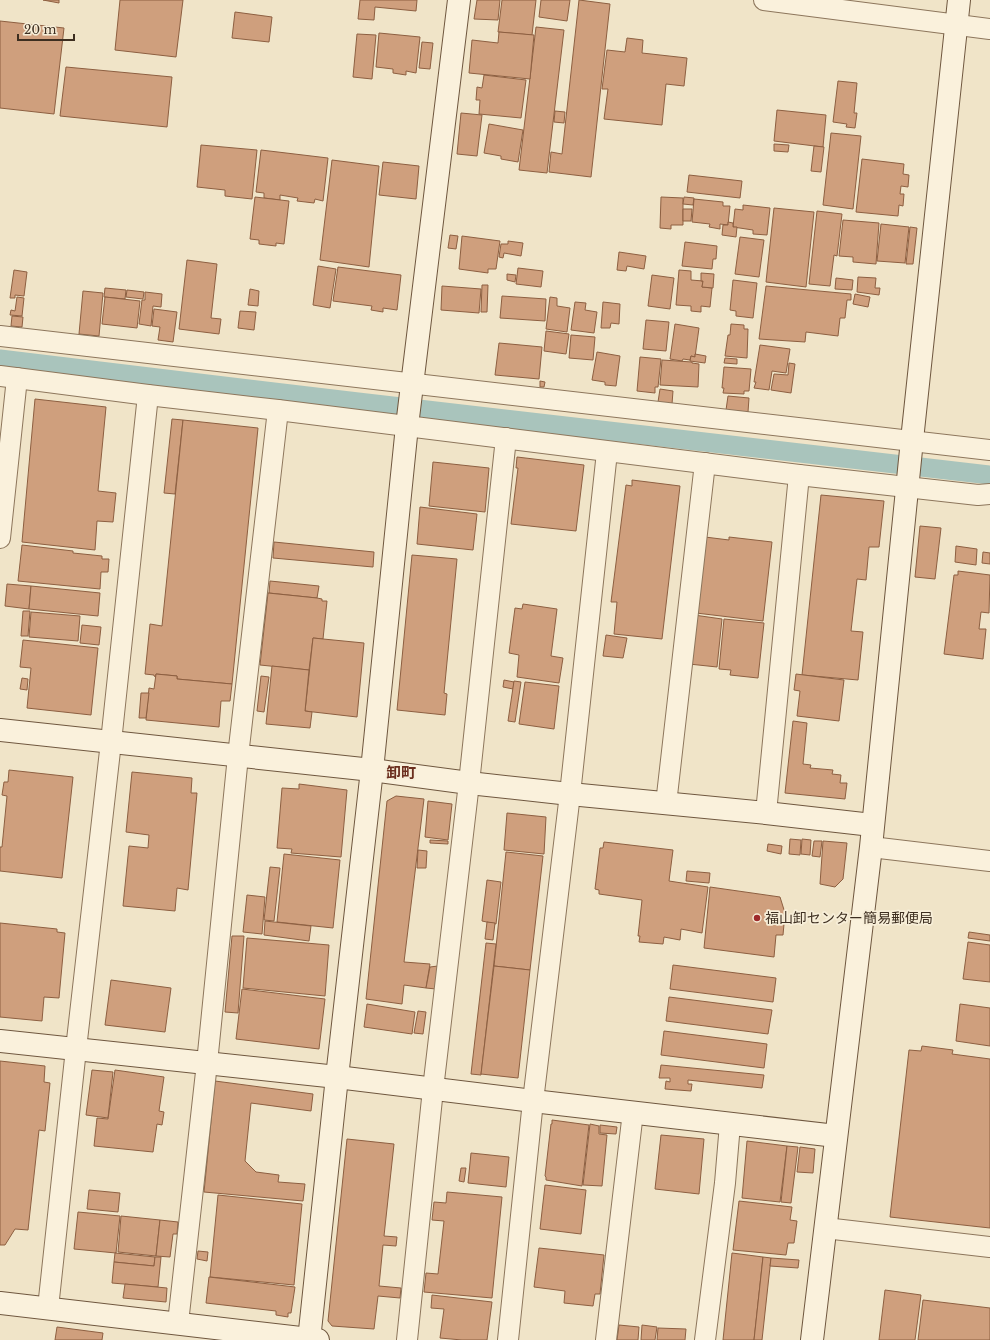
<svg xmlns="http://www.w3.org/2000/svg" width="990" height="1340" viewBox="0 0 990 1340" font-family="'Libre Baskerville','Noto Sans JP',serif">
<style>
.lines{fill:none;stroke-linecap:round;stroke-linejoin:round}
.canal{stroke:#a9c4bc;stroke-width:19}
.building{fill:#cf9f7d;stroke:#8d5f41}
.street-casing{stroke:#8d765c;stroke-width:22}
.secondary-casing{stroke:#6f573f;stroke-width:24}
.street{stroke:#faf1dc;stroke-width:20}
.secondary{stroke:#faf1dc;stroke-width:22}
.poi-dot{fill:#9e2a2b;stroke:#f7eed8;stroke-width:1.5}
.labels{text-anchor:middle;stroke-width:3.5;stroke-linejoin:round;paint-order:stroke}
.poi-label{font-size:14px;fill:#3d2e20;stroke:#f7eed8;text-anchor:start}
.neighbourhood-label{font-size:15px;font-weight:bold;fill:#6b2e1e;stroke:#f7eed8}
</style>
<rect width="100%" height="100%" fill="#f0e4c8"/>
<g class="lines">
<path class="canal" d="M0 359 358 402 990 475"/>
</g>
<g class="building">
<path d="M43 0H59V3Z"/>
<path d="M120 0H183L176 57 115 50Z"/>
<path d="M360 0H417L416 11 375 7 374 20 358 19Z"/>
<path d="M477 0H500L498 20 474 19Z"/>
<path d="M502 0H536L532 35 498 32Z"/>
<path d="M541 0H570L567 21 539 17Z"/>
<path d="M579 0 610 4 591 177 549 172 551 152 562 154Z"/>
<path d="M235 12 272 17 269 42 232 38Z"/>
<path d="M0 21 64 28 54 114 0 108Z"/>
<path d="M536 27 564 30 547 173 519 170Z"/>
<path d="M499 32 534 35 530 79 469 73 472 40 498 43Z"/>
<path d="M379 33 420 37 416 73 406 71V75L393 73V69L376 67Z"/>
<path d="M357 34 376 35 372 79 353 77Z"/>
<path d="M627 38 643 40 642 53 687 58 684 86 666 84 662 125 604 119 608 89H602L607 50 625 52Z"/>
<path d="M422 42 433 43 430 69 419 68Z"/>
<path d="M66 67 172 77 167 127 60 116Z"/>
<path d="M484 75 526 80 521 118 479 114 480 100H476L477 87 482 88Z"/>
<path d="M838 81 857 83 854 113H857L855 128 846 127 847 124 833 122Z"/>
<path d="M777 110 826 115 823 147 774 141Z"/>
<path d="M555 111 565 112 564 123 554 122Z"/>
<path d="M461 113 482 115 477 156 457 154Z"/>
<path d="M489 124 523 130 518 162 501 159V156L484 153Z"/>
<path d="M831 133 861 136 853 209 823 205Z"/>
<path d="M774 144 789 145 788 152 774 151Z"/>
<path d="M201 145 257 150 252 199 225 196V190L197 187Z"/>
<path d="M814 146 824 147 821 172 811 171Z"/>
<path d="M261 150 328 158 323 201 315 199 314 203 297 201 298 198 280 195V200L264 198V193L256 192Z"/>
<path d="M862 159 904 164 903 174 909 175 908 187 901 186 900 194H904L903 206 899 205 898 216 856 212Z"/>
<path d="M332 160 379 166 369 267 320 260Z"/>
<path d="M383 162 419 166 416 199 379 195Z"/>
<path d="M689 175 742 181 740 198 687 192Z"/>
<path d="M255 197 289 201 284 244 276 243V246L259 244V240L250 239Z"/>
<path d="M661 197 683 198V225H671V229L660 228Z"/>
<path d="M684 197 694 198 693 205 683 204Z"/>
<path d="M694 199 723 202V206H730L728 225 720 224V229L709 227 710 224 692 222Z"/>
<path d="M743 205 770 208 767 235 753 234V230L733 227 735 209 743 210Z"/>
<path d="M774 208 814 212 806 287 766 282Z"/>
<path d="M683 209H692L691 221H683Z"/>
<path d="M817 211 842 214 837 256 834 255 830 286 809 284Z"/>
<path d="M843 220 879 223 876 264 853 262V257L839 256Z"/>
<path d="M728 222 733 223V227H737L736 237 722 235 723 225H728Z"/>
<path d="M881 224 909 227 905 263 877 261Z"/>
<path d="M910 227 917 228 913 264H906Z"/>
<path d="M450 235 458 236 456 249 448 248Z"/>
<path d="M462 236 500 241 496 269H488V273L459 269Z"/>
<path d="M740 237 764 240 759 277 735 274Z"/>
<path d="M508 241 523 243 521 256 504 253 503 258 499 257 501 244H508Z"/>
<path d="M685 242 717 246 716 259H713L712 269 682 266Z"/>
<path d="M619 252 646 256 644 269 627 266 626 271 617 270Z"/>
<path d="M187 260 217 264 211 318 221 319 219 334 179 329Z"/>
<path d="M318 266 336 269 330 308 313 305Z"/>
<path d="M338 267 401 275 397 310 383 308V312L371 310 372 306 333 301Z"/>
<path d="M518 268 543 271 541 287 516 284Z"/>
<path d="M14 270 27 272 24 296 15 295V298H10Z"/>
<path d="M679 270 691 271V280L703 281 702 287 712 288 710 307 701 306V312L691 311V306L676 305Z"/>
<path d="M701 273 714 274 713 288 702 287 703 281H701Z"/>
<path d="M507 274 516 275 515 282 507 280Z"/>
<path d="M652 275 674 278 670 309 648 306Z"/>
<path d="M858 277 876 278 875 288H880L879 295 857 292Z"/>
<path d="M836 278 853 280 852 290 835 289Z"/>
<path d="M733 280 757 283 753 318 736 316V311L730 310Z"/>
<path d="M482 285H488L487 312H481Z"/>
<path d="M442 286 481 289 479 313 441 310Z"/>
<path d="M766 286 851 294V300H847L845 318H840L838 336 806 332 805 342 759 339Z"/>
<path d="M105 288 126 290 125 299 104 297Z"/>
<path d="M250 289 259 291 258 306 248 305Z"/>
<path d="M127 290 144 292 143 299 126 297Z"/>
<path d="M83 291 103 293 99 336 79 334Z"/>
<path d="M145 292 162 294 161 307 153 306 151 326 139 324 142 300H145Z"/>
<path d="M855 294 870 297 868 307 853 304Z"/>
<path d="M502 296 546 299 545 321 500 318Z"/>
<path d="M17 297 24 298 22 316 10 315 11 310 15 311Z"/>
<path d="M105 297 140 301 137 328 102 324Z"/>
<path d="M550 297 557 298V306L570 308 567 332 546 329Z"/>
<path d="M575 302 586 303 585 310 597 312 594 333 571 330Z"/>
<path d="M603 302 620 304 619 324 611 323 610 328H601Z"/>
<path d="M154 309 177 312 173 342 158 340 160 327 152 326Z"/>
<path d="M240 311 256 312 254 330 238 328Z"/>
<path d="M12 316 23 317 22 327 11 326Z"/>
<path d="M646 320 669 322 666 351 643 349Z"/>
<path d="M675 324 699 328 695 357 691 356 690 360 683 359 682 361 670 359Z"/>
<path d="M731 324 744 325V329H748L747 358 725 356 728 335H730Z"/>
<path d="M546 331 569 334 566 354 544 351Z"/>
<path d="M571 335 595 337 593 360 569 358Z"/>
<path d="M499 343 542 347 539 379 495 375Z"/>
<path d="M760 345 790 349 786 373 772 371 769 390 754 388 756 382H754Z"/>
<path d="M597 352 620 356 616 386 605 385V382L592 380Z"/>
<path d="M695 354 706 356 705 363 690 361 691 356 695 357Z"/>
<path d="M640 357 661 359 658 387H655V393L637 391Z"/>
<path d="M725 358 737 359V364L724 363Z"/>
<path d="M662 360 692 362V363L699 364 698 387 660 385Z"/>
<path d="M789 363 795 364 791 393 771 390 774 374 788 375Z"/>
<path d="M724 367 751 369 749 391H744V394L723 393 724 388H722Z"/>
<path d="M540 381 545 382 544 387H540Z"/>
<path d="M660 389 673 391 672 404 658 402Z"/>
<path d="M728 396 749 398 748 412 726 410Z"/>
<path d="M35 399 106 407 98 491 116 493 113 522 97 521 95 550 22 542Z"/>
<path d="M172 419 183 420 175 494 164 493Z"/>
<path d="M183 420 258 428 232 684 177 679V676L156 674V677L154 676V675L145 674 150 624 162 626Z"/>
<path d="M517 457 584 465 576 531 511 524 518 468H516Z"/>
<path d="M433 462 489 468 485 512 429 506Z"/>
<path d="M632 480 680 486 662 639 614 634 617 602H611L626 485 632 486Z"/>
<path d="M821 495 884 501 879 547H869L866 580 857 579 851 631 863 632 858 680 802 675Z"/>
<path d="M420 507 477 514 473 550 417 544Z"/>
<path d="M920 526 941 528 935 579 915 577Z"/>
<path d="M705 537 729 540V537L772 542 763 621 696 613Z"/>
<path d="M274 542 374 552 373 567 273 558Z"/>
<path d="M22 545 73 551V553L102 556V559H109L108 572H101L100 589 18 581Z"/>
<path d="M956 546 977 549 976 565 955 562Z"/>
<path d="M983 552 990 553V564L982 563Z"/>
<path d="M412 555 457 559 444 693 447 694 445 715 397 710Z"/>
<path d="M958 571 990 575 989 613 981 612 979 629H986L983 659 944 654 954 575H958Z"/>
<path d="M270 581 319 586 317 598 269 593Z"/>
<path d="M7 584 31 586 29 609 5 606Z"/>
<path d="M31 586 100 593 98 616 29 609Z"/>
<path d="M268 593 317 598 322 599V601H327L323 639 313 638 309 670 260 665Z"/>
<path d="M523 604 557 609 551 656 563 658 559 683 517 677 519 655 509 653 515 608 522 609Z"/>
<path d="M23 611H30L28 636H21Z"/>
<path d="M31 612 80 616 78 641 29 637Z"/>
<path d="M694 615 722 619 717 667 689 664Z"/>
<path d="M724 619 764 623 758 678 730 675 731 670 719 669Z"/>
<path d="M82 625 101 627 99 645 80 643Z"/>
<path d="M606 635 627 638 623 658 603 656Z"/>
<path d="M313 638 364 643 357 717 305 711Z"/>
<path d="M23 640 98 648 91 715 27 708 31 668 20 667Z"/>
<path d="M272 666 309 670 305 711 312 712 310 728 266 724Z"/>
<path d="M156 674 177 676V679L232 684 230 701H221L219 727 146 720 149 688 154 689Z"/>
<path d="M796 674 844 680 839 721 797 716 800 691 794 690Z"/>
<path d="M261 676 269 677 264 712 257 711Z"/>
<path d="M22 678 28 679 27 690 20 689Z"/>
<path d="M504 680 514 682 513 689 503 687Z"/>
<path d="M514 681 521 682 515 722 508 721Z"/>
<path d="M525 682 559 686 554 729 519 724Z"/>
<path d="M141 693H149L146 718H139Z"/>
<path d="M793 721 807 723 803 764 811 765 810 768 833 770 832 774 841 775 840 783H847L845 799 785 793Z"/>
<path d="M9 770 73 777 62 878 0 871V847H2L7 796 2 795 4 782H8Z"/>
<path d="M132 772 192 778 191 793H197L188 890 177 888 175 911 123 906 129 846 148 848 149 835 126 832Z"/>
<path d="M299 784 347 790 341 857 291 853 292 849 277 848 282 788 299 789Z"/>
<path d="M396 796 424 799 404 962 430 964 426 988 404 985 402 1004 366 999 387 801Z"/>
<path d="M428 801 452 804 448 840 425 837Z"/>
<path d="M507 813 546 817 544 854 504 850Z"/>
<path d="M790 839 801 840 800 855 789 854Z"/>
<path d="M802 839 811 840 810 855 801 854Z"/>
<path d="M430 840 448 841V844L430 843Z"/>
<path d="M814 841H822L820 857 812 856Z"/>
<path d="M823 841 847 843 843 879 835 887 820 884Z"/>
<path d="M604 842 673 850 669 881 708 887 702 933 681 929 680 940 664 937 663 944 639 942 640 936H638L642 900 599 894V890L595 889 600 848H603Z"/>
<path d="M768 844 782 846 781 854 767 851Z"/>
<path d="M418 850 427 851 426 868H417Z"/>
<path d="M506 852 543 856 530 970 494 966Z"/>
<path d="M284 854 340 860 333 928 277 922Z"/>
<path d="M270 867 280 868 274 921 264 920Z"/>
<path d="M687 871 710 873 709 883 686 881Z"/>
<path d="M487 880 501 882 496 924 482 921Z"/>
<path d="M710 887 780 897 785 913 783 935H776L774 957 704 948Z"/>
<path d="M247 895 265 897 262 934 243 932Z"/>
<path d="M265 921 311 926 309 941 264 935Z"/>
<path d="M487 922 495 923 493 940 485 939Z"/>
<path d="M0 923 57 929V932L65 933 59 998 44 997 42 1021 0 1017Z"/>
<path d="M969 932 990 935V941L968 938Z"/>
<path d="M232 936H244L238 1013 225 1012Z"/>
<path d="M247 938 329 945 325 996 243 988Z"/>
<path d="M968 942 990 945V982L963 979Z"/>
<path d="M486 943 496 944 481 1075 471 1074Z"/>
<path d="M673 965 776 978 773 1002 670 989Z"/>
<path d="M438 966 436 989 426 988 430 967Z"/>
<path d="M494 966 530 970 518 1078 481 1074Z"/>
<path d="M111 980 171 988 165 1032 105 1025Z"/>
<path d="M242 989 325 999 319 1049 236 1039Z"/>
<path d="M669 997 772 1010 768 1034 666 1021Z"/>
<path d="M367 1004 415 1012 412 1034 364 1027Z"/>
<path d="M960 1004 990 1008V1046L956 1041Z"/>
<path d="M418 1011 426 1012 423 1034 414 1033Z"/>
<path d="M664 1031 767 1044 764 1068 661 1055Z"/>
<path d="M922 1046 953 1050 952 1054 990 1059V1228L890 1217 909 1050 921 1051Z"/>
<path d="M0 1061 45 1066 44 1082 50 1083 45 1131 39 1130 28 1230 15 1229 5 1245H0Z"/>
<path d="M661 1065 764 1075 762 1088 688 1080V1084H692L691 1091 665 1089 666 1081 670 1082V1078H659Z"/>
<path d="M92 1070 113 1072 108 1118 86 1115Z"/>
<path d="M115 1070 164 1077 159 1111 164 1112 162 1125 157 1124 153 1152 94 1146 97 1118 108 1119Z"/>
<path d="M215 1081 313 1094 311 1111 251 1103 245 1161 256 1172 279 1175 278 1182 305 1184 303 1201 204 1192Z"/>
<path d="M552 1120 589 1125 582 1186 546 1180V1177L545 1176 551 1124H552Z"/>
<path d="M590 1124 599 1126V1134L607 1135 602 1186 583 1185Z"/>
<path d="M600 1125 617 1127 616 1134 600 1133Z"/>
<path d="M661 1135 704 1139 699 1194 655 1189Z"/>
<path d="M347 1139 394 1144 384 1236 397 1237 396 1246 383 1245 379 1286 401 1288 400 1298 378 1296 374 1329 332 1326 328 1321Z"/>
<path d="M747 1141 787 1146 780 1202 742 1198Z"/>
<path d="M787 1146 798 1147 791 1203 781 1202Z"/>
<path d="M800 1147 815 1149 813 1173 797 1172Z"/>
<path d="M471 1153 509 1157 506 1187 468 1183Z"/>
<path d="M461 1168H466L464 1182 459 1181Z"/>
<path d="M545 1185 586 1190 581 1234 540 1229Z"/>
<path d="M89 1190 120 1193 118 1212 87 1209Z"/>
<path d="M447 1192 502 1197 492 1298 424 1292 426 1273 438 1274 444 1221 432 1220 434 1202 446 1203Z"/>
<path d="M218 1195 302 1204 294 1285 210 1277Z"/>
<path d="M739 1201 792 1207 790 1220 797 1221 794 1243H788L786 1255 733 1250Z"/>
<path d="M78 1212 120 1216 116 1253 74 1249Z"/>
<path d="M121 1216 160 1220 156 1256 118 1252Z"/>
<path d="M160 1220 178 1222 177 1234H173L170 1257 156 1256Z"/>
<path d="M539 1248 604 1255 600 1294H595L593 1306 564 1303 565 1291 534 1287Z"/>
<path d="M198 1251 208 1252 207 1261 197 1259Z"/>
<path d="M115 1253 155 1257 154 1266 114 1262Z"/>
<path d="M732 1253 763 1257 754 1340H723Z"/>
<path d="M155 1257H161L158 1287 112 1283 114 1262 154 1266Z"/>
<path d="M763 1257 771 1258 762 1340H754Z"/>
<path d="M771 1258 799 1260 798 1268 770 1266Z"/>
<path d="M209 1277 295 1287 291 1313H288V1317L276 1315V1311L206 1303Z"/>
<path d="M125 1284 167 1288 166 1302 123 1298Z"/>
<path d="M885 1290 921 1295 915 1340H879Z"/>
<path d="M432 1295 492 1302 487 1340H462L440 1338 444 1309 431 1308Z"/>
<path d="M923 1300 990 1308V1340H918Z"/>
<path d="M619 1325 639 1327 638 1340H617Z"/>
<path d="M642 1325 657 1327 655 1340H641Z"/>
<path d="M57 1327 103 1333 102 1340H55Z"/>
<path d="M658 1328 686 1329 685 1340H657Z"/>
</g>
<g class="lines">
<g class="street-casing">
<g id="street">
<path d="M764 0 990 29"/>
<path d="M0 336 990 450"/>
<path d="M0 376 148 395 278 410 799 475 978 495 990 494"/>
<path d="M0 538 17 378"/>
<path d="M666 804 705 463"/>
<path d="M766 813 799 475"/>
<path d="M871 847 990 861"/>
<path d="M825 1228 990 1247"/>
<path d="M48 1308 76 1049 111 742 148 395"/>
<path d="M178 1323 207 1063 238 756 278 410"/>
<path d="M407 1340 433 1089 469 783 506 438"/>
<path d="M508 1340 533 1101 570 794 607 452"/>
<path d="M606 1340 633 1112"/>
<path d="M705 1340 725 1183 730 1124"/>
</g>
</g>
<g class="secondary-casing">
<g id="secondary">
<path d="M0 730 372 770 469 783 570 794 766 813 872 825"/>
<path d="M0 1041 337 1077 533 1101 836 1136"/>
<path d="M0 1303 318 1340"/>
<path d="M309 1340 337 1077 372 770 407 426 459 0"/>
<path d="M812 1340 871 847 912 440 959 0"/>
</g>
</g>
<use href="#street" class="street"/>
<use href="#secondary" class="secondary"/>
</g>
<circle class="poi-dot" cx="757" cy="918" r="4"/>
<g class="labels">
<g class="poi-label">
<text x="765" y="923">福山卸センター簡易郵便局</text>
</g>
<g class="neighbourhood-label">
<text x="401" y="778">卸町</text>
</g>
</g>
<path d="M18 34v6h56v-6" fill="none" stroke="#3d2e20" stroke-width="2"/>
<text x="24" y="34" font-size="12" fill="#3d2e20" stroke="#f7eed8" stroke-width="3" paint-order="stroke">20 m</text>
</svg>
